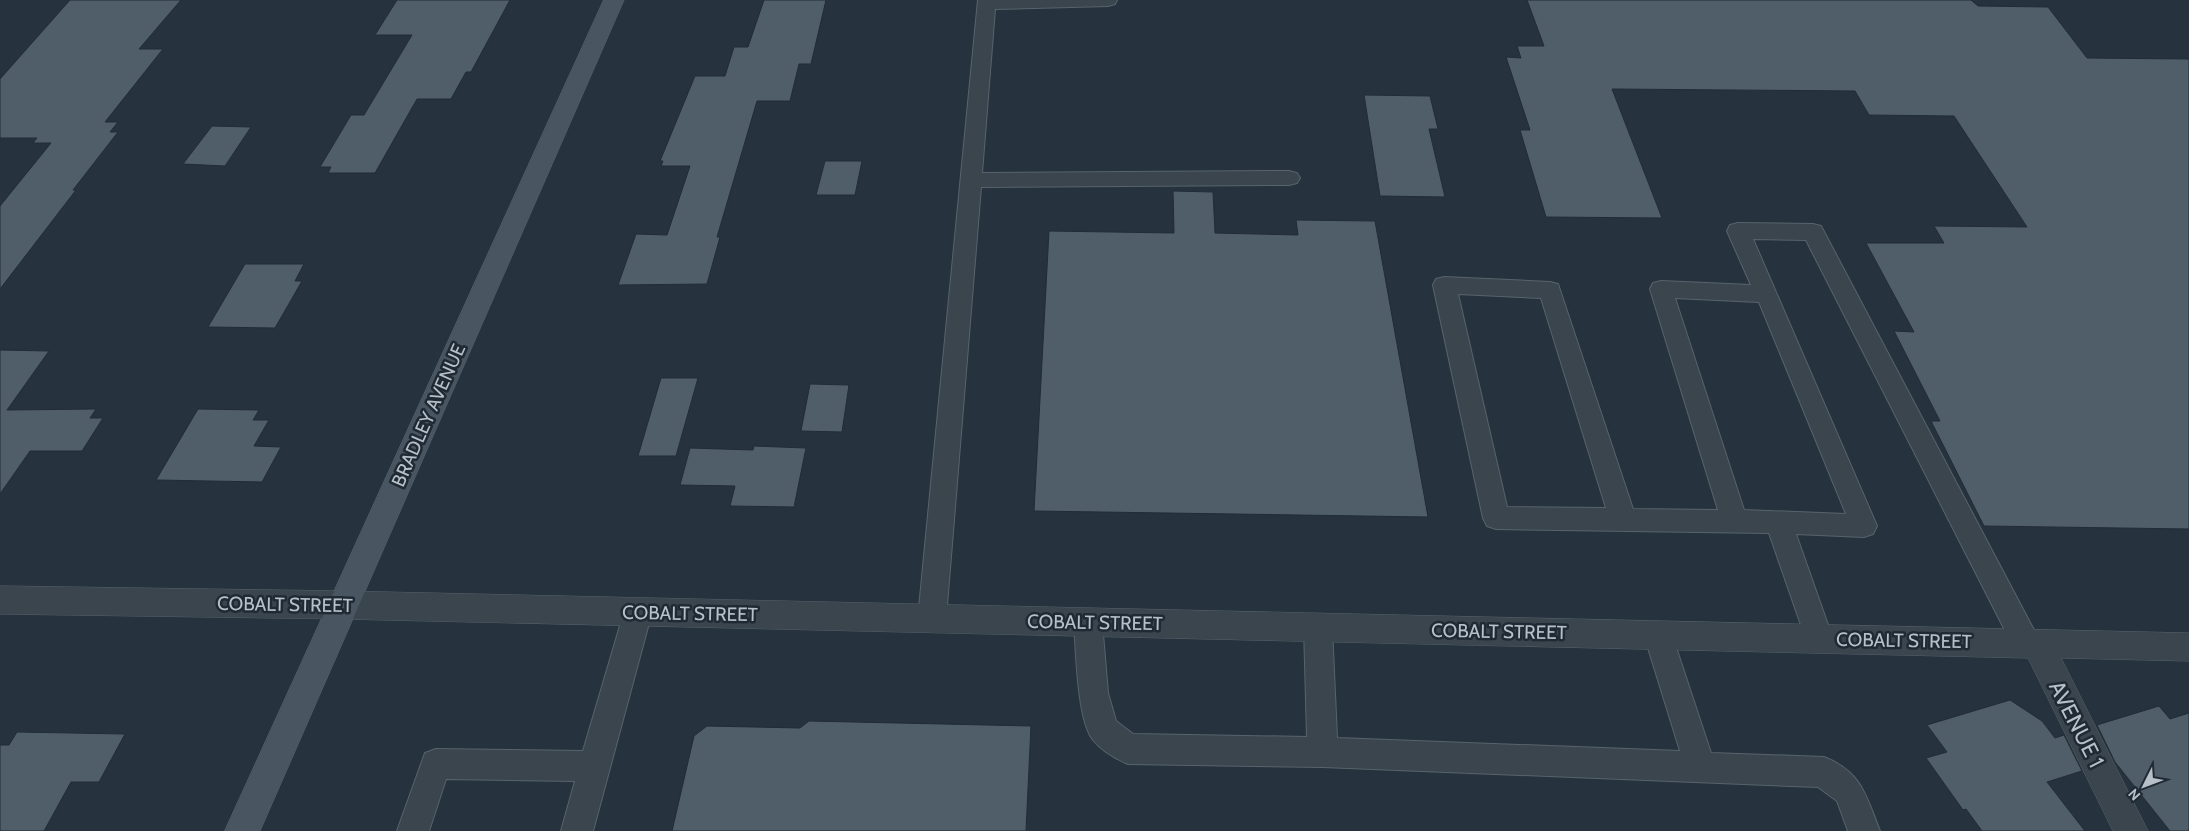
<svg xmlns="http://www.w3.org/2000/svg" width="2189" height="831" viewBox="0 0 2189 831" font-family="Cabin,sans-serif">
<style>
.building{fill:#505e69;stroke:#212c36}
.lines{fill:none;stroke-linecap:round;stroke-linejoin:round}
.lane-casing{stroke:#58636c;stroke-width:2}
.street-casing{stroke:#58636c;stroke-width:1}
.secondary-casing{stroke:#58636c;stroke-width:1}
.lane{fill:#3a454e;fill-rule:evenodd}
.street{fill:#3a454e;fill-rule:evenodd}
.secondary{fill:#495561;fill-rule:evenodd}
.labels{text-anchor:middle;stroke-width:5;stroke-linejoin:round;paint-order:stroke}
.street-label{font-size:19px;fill:#b7c0c9;stroke:#1f2a34}
.near-street-label{font-size:22px;fill:#b7c0c9;stroke:#1f2a34}
</style>
<rect width="100%" height="100%" fill="#26333e"/>
<g class="building">
<path d="M70 0H181L139 49H163L105 122H118L110 132H118L73 190H76L0 289V206L51 143H33L37 138H0V79Z"/>
<path d="M397 0H510L471 72H466L451 99H417L375 173H328L331 167H320L351 115H364L412 35H375Z"/>
<path d="M764 0H826L811 64H799L790 101H757L717 237H720L707 284 618 285 636 234 667 235 690 166H661L663 161H660L695 76H725L734 47H748Z"/>
<path d="M1527 0H1971L1978 6 2048 7 2087 58 2189 59V529L1984 526 1931 421H1940L1894 331 1914 332 1866 243H1944L1934 226 2027 227 1954 116 1869 115 1855 91 1612 89 1662 218 1546 217 1520 130H1530L1506 57 1521 58 1517 46H1544Z"/>
<path d="M1364 95 1430 96 1438 129H1429L1445 197 1380 196Z"/>
<path d="M212 126 251 127 225 166 183 164Z"/>
<path d="M825 161H862L855 195H816Z"/>
<path d="M1173 191 1213 192 1215 233 1298 235 1296 220 1375 221 1428 517 1034 511 1049 231 1174 233Z"/>
<path d="M245 264H304L295 281H302L275 328 208 327Z"/>
<path d="M0 350 49 351 7 410 96 409 90 418H103L82 451H30L0 494Z"/>
<path d="M661 378H698L676 456H638Z"/>
<path d="M810 384 849 385 842 432 801 431Z"/>
<path d="M198 409 259 410 253 420H269L254 446 281 447 262 482 156 480Z"/>
<path d="M754 446 806 448 794 507 730 506 735 486 680 485 690 448 753 450Z"/>
<path d="M2010 700 2042 721 2055 738 2064 735 2082 771 2047 782 2085 831H1982L1966 809 1963 810 1926 758 1947 752 1927 725Z"/>
<path d="M2159 706 2170 719 2189 713V831H2170L2115 762 2097 725Z"/>
<path d="M809 721 1031 726 1026 831H672L694 736 707 726 800 728Z"/>
<path d="M17 732 125 734 99 782H71L44 831H0V745H9Z"/>
</g>
<g class="lines">
<g class="lane-casing">
<g id="lane">
<path d="M978 0H1117L1115 4 1108 6 995 9 982 173 1289 171 1297 173 1300 178 1297 183 1289 185 981 187 946 618 942 627 932 631 922 627 918 618Z"/>
<path d="M1738 223 1813 224 1821 226 2036 634 2040 643 2036 652 2026 656 2016 652 1806 240 1753 239 1877 526 1873 534 1864 537 1796 534 1833 639 1829 648 1819 652 1809 648 1769 533 1496 529 1487 526 1483 518 1433 285 1436 279 1444 277 1550 282 1558 284 1633 509 1718 510 1650 289 1653 283 1661 281 1751 285 1727 231 1730 225ZM1458 294 1541 298 1606 508 1507 507ZM1675 298 1759 302 1846 514 1744 510Z"/>
<path d="M638 599 648 603 652 612 593 831H561L575 781 446 779 429 831H397L425 753 436 749 583 751 624 612 628 603Z"/>
<path d="M1088 609 1098 613 1102 622 1108 693 1116 721 1133 734 1307 737 1304 627 1308 618 1318 614 1328 618 1332 627 1337 738 1680 751 1644 635 1648 626 1658 622 1668 626 1672 635 1711 753 1824 757C1862 772 1866 796 1880 831H1848L1837 801 1818 787 1323 767 1128 764C1116 759 1101 750 1093 740 1077 720 1076 649 1074 622L1078 613Z"/>
</g>
</g>
<g class="street-casing">
<path id="street" d="M0 586 342 591 2189 633V661L2061 658 2148 831H2113L2028 658 342 619 0 614Z"/>
</g>
<g class="secondary-casing">
<path id="secondary" d="M604 0H624L260 831H225Z"/>
</g>
<use href="#lane" class="lane"/>
<use href="#street" class="street"/>
<use href="#secondary" class="secondary"/>
</g>
<g class="labels">
<g class="street-label">
<text transform="translate(428 415) rotate(-66)" y="7">BRADLEY AVENUE</text>
<text transform="translate(285 604) rotate(1)" y="7">COBALT STREET</text>
<text transform="translate(690 613) rotate(1)" y="7">COBALT STREET</text>
<text transform="translate(1095 622) rotate(1)" y="7">COBALT STREET</text>
<text transform="translate(1499 631) rotate(1)" y="7">COBALT STREET</text>
<text transform="translate(1904 640) rotate(1)" y="7">COBALT STREET</text>
</g>
<g class="near-street-label">
<text transform="translate(2077 724) rotate(63)" y="8">AVENUE 1</text>
</g>
</g>
<g transform="translate(2144 786) rotate(228)" stroke="#1f2a34" stroke-width="4" paint-order="stroke">
<path d="M0-4L9 19L0 12L-9 19Z" fill="#b7c0c9"/>
<text y="-8" font-size="14" font-weight="bold" text-anchor="middle" fill="#b7c0c9">N</text>
</g>
</svg>
